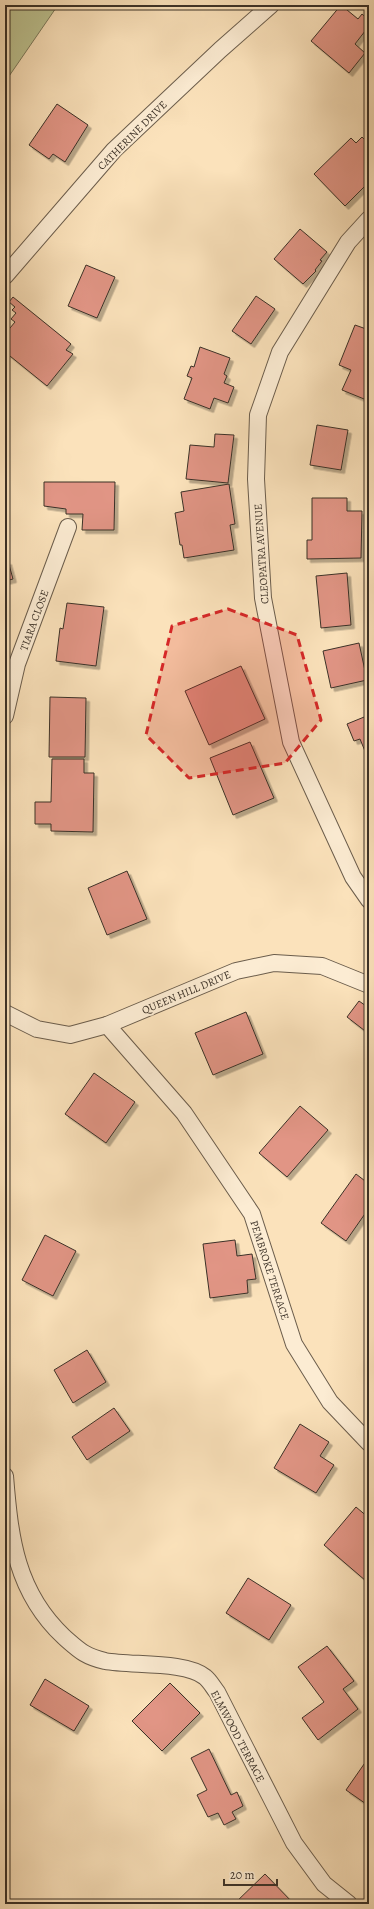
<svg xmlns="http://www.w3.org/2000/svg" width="374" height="1909" viewBox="0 0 374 1909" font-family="Alegreya,serif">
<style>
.green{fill:#bdc391;stroke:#7c7a5c}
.building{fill:#e19585;stroke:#3b3127;filter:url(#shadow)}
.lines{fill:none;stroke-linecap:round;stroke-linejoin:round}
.minor-casing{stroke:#6b5d4c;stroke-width:18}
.minor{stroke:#fcecd3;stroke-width:16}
.marked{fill:#d62828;fill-opacity:0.2;stroke:#d62828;stroke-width:3;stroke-dasharray:8 5;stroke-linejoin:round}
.labels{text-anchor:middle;stroke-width:4;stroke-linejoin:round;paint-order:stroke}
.street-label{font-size:11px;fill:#3b3127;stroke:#fcecd3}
</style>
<defs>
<filter id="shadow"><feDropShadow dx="3.5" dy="3.5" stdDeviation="0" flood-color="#0004"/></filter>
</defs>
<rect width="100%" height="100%" fill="#fbe2bb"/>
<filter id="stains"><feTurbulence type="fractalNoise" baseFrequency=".005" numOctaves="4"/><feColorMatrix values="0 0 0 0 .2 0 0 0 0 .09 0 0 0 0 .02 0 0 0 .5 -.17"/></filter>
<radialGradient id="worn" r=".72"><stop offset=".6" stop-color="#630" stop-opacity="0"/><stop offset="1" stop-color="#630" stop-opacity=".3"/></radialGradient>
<path class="green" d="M5 5H58L5 82Z"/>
<g class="building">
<path d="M341 5 358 19 362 14 369 20V26L355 44 365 53 349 73 311 41Z"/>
<path d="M57 104 88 125 65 162 53 154 49 159 29 145Z"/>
<path d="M362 137 369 144V182L345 206 314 174 351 138 356 143Z"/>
<path d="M300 229 327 252 320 260 322 261 315 270 316 271 303 284 274 259Z"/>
<path d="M86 265 115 277 97 318 68 306Z"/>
<path d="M256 296 275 309 251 344 232 331Z"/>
<path d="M13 297 71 344 66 350 73 354 47 386 5 352V334L15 322 11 319 16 313 12 310 15 307 9 302Z"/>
<path d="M355 325 369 330V401L342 390 351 370 339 365Z"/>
<path d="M200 347 230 358 224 374 227 376 224 383 234 387 228 403 214 398 210 409 184 399 192 378 187 376 191 366 194 367Z"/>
<path d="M317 425 348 430 341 470 310 465Z"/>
<path d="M215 434 234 435 228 483 186 479 190 445 214 447Z"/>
<path d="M44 482H115L114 530H82L83 514H66V509L44 506Z"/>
<path d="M229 484 235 524 230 525 234 550 184 558 182 545H180L175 513 184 511 181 492Z"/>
<path d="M312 498H347V511H362L361 558 307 559V540H312Z"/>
<path d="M8 561 13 579 5 581V562Z"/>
<path d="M347 573 351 625 321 628 316 576Z"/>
<path d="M67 603 104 607 96 666 56 661 60 628 63 629Z"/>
<path d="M359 643 367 680 331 688 323 651Z"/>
<path d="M241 666 265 719 209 745 185 691Z"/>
<path d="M50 697 86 698 85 757H49Z"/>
<path d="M369 715V761L360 739 354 741 347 724Z"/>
<path d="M250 742 274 798 233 815 210 758Z"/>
<path d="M52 759H84V773H94L93 832 51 831V824H35V802H51Z"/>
<path d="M127 871 147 919 107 935 88 888Z"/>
<path d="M359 1001 369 1008V1034L347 1017Z"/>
<path d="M246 1012 263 1054 213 1075 195 1033Z"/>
<path d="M94 1073 135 1102 106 1143 65 1114Z"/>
<path d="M300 1106 328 1130 287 1177 259 1153Z"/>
<path d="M356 1174 369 1184V1208L346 1241 321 1223Z"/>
<path d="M45 1235 76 1251 53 1296 22 1280Z"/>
<path d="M235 1240 237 1256 252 1254 256 1279 247 1280 248 1293 210 1298 203 1244Z"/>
<path d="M87 1350 106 1382 73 1403 54 1370Z"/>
<path d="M114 1408 130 1431 87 1460 72 1437Z"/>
<path d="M300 1424 329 1442 320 1456 334 1465 316 1493 274 1468Z"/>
<path d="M356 1507 369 1518V1578L366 1581 324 1545Z"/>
<path d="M248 1578 291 1605 269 1640 226 1613Z"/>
<path d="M327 1646 354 1681 343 1689 358 1709 318 1740 302 1718 324 1702 298 1667Z"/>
<path d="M45 1679 89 1706 74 1731 30 1705Z"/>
<path d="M170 1683 200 1713 162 1751 132 1721Z"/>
<path d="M209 1749 231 1795 237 1792 243 1806 232 1812 236 1819 224 1825 218 1813 208 1817 197 1795 207 1790 191 1758Z"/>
<path d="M369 1757V1806L346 1790Z"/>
<path d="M265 1874 294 1904H234Z"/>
</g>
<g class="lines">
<g class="minor-casing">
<g id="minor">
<path d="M369 219 348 242 280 352 258 415 256 479 263 598 291 742 353 877 369 900"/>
<path d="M5 276 114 150 220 50 271 5"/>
<path d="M5 716 17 664 68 527"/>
<path d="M5 1013 37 1029 70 1035 107 1025 236 971 274 963 322 966 369 985"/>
<path d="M107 1025 184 1113 252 1214 294 1344 330 1402 369 1443"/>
<path d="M5 1476C10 1538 16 1592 64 1637 79 1650 84 1656 105 1661 131 1666 186 1661 205 1677 210 1681 213 1687 217 1692L294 1843 324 1884 349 1904"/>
</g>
</g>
<use href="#minor" class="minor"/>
</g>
<path class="marked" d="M228 609 297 635 321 720 285 763 189 778 146 735 172 626Z"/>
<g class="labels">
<g class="street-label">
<text transform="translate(132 135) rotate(-45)" y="4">CATHERINE DRIVE</text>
<text transform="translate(261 554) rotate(-94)" y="4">CLEOPATRA AVENUE</text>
<text transform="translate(34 620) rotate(-70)" y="4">TIARA CLOSE</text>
<text transform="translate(186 992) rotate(-23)" y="4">QUEEN HILL DRIVE</text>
<text transform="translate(270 1270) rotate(72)" y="4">PEMBROKE TERRACE</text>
<text transform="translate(238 1736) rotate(62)" y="4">ELMWOOD TERRACE</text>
</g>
</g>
<rect width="374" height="1909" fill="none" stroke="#fbe2bb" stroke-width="20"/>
<rect x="6" y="6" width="362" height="1897" fill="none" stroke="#3b3127" stroke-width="2"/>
<rect x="10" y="10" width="354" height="1889" fill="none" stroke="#3b3127"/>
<path d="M224 1879v6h53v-6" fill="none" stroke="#3b3127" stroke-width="2"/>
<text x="230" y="1879" font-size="12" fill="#3b3127" stroke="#fcecd3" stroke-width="3" paint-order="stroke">20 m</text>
<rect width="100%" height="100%" filter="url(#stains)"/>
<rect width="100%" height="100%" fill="url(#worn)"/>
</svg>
